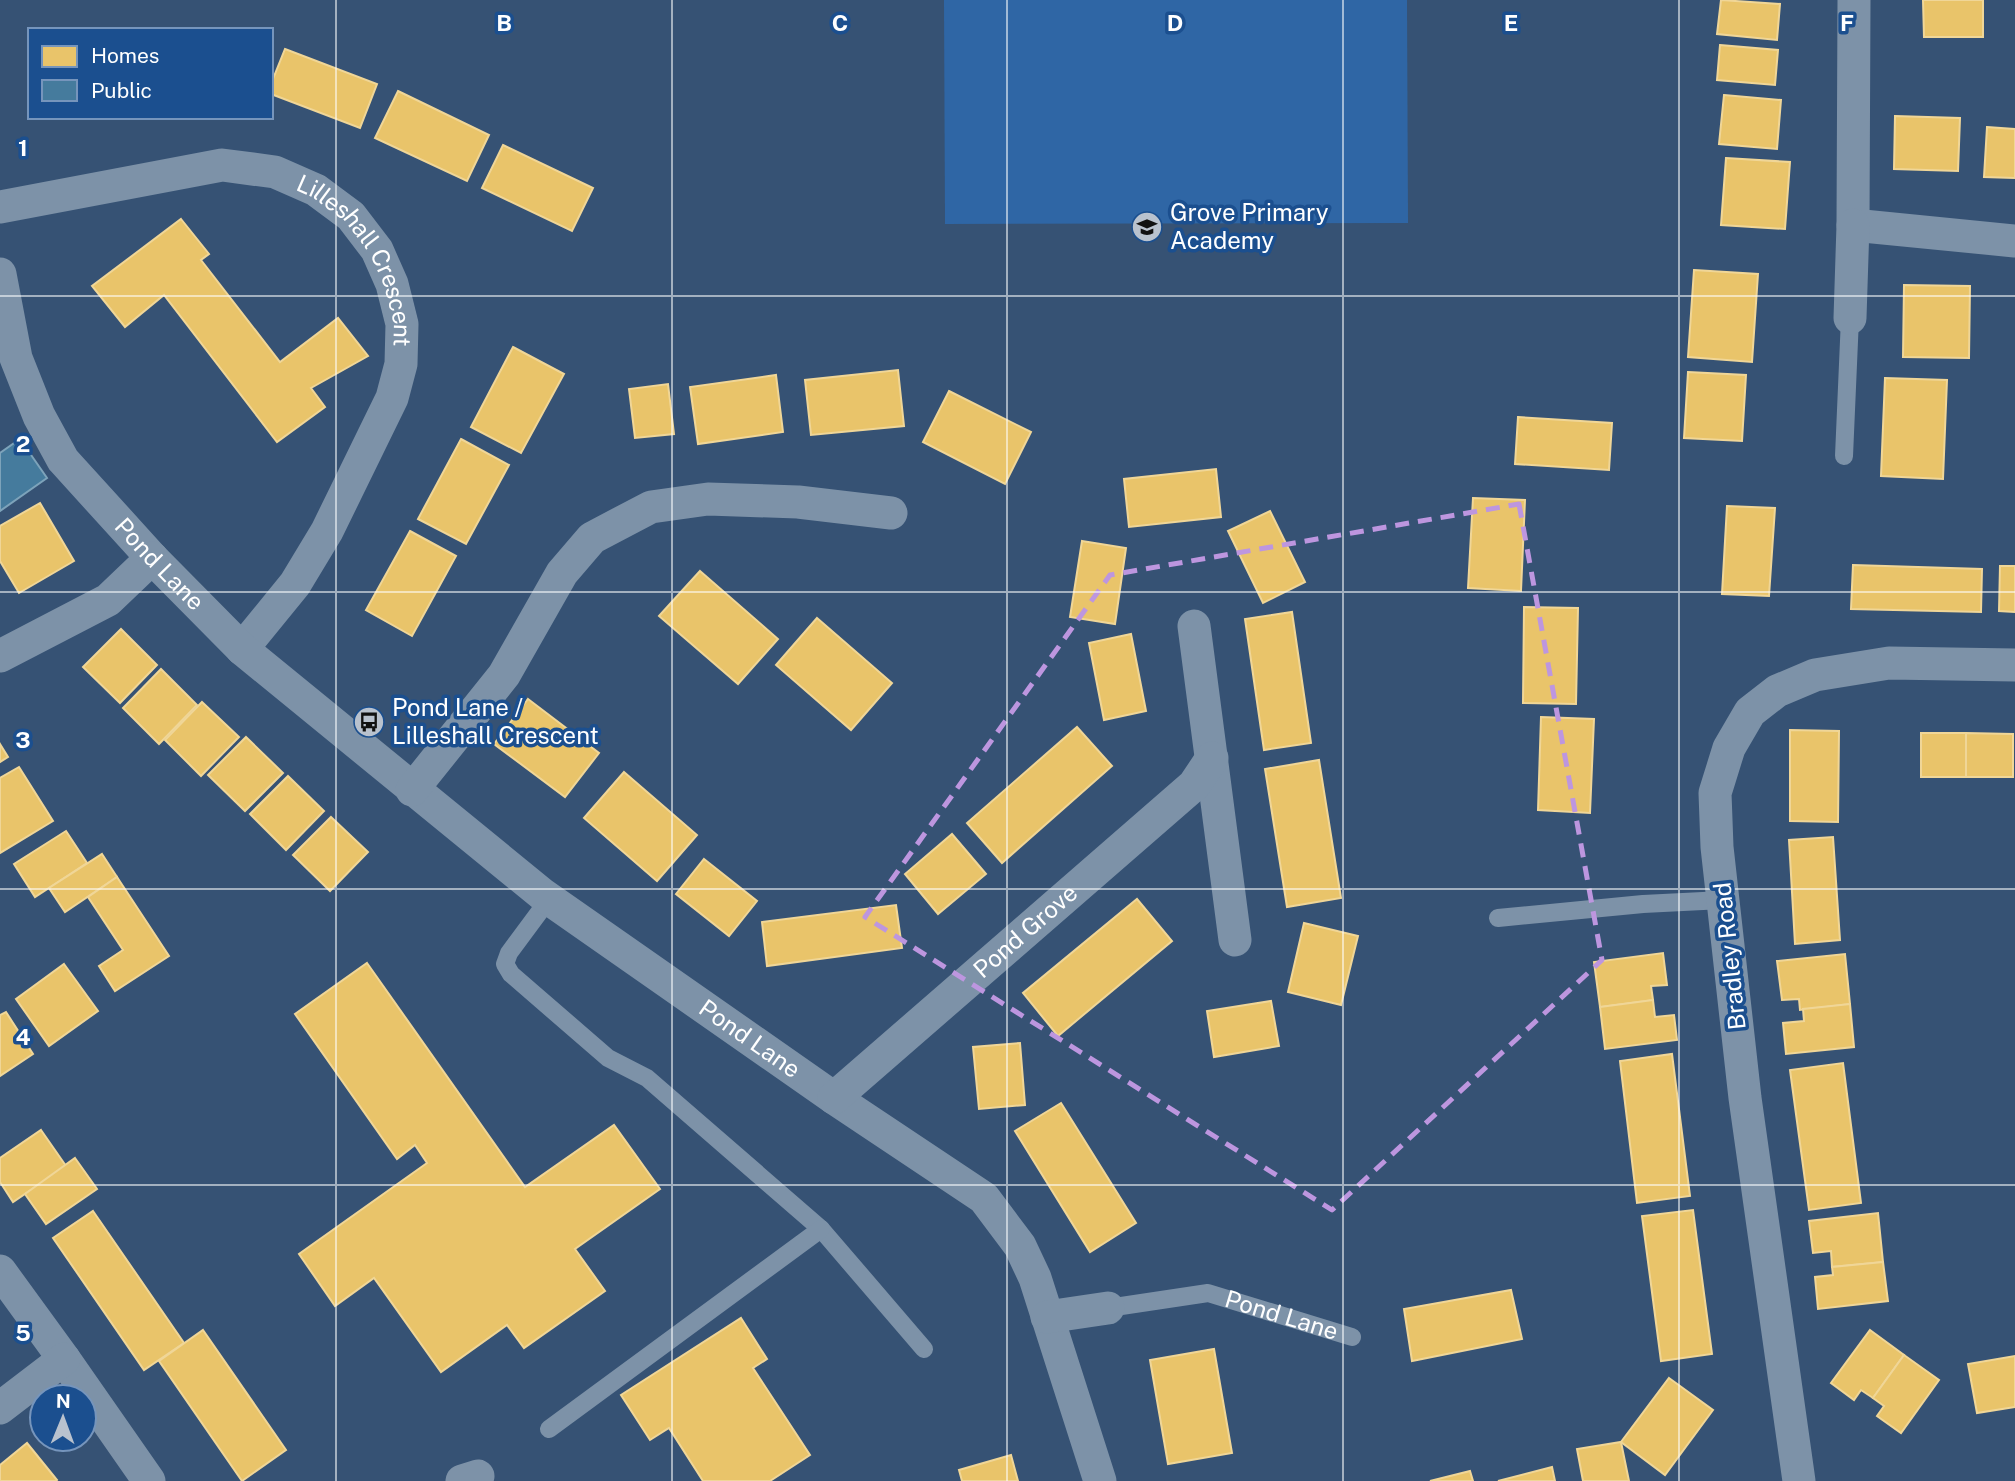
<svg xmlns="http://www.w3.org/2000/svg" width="2015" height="1481" viewBox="0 0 2015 1481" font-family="'Public Sans',sans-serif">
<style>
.green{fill:#2f66a5}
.homes{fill:#e9c46a;stroke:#f0d697;stroke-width:2}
.public{fill:#457b9d;stroke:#7da3ba;stroke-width:2}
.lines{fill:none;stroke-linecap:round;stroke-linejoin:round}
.lane{stroke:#7d92a8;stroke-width:18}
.street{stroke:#7d92a8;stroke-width:33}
.marked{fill:none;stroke:#bd96df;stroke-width:5;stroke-dasharray:14 9;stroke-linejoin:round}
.grid{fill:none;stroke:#fff;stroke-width:2;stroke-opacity:0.55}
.labels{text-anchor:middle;stroke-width:7;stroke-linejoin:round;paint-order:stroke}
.poi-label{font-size:24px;fill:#fff;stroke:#1b4f8f;text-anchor:start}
.street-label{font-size:24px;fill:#fff;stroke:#1b4f8f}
.grid-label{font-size:23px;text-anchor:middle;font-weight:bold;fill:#fff;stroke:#1b4f8f;stroke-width:7;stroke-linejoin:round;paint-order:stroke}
</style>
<rect width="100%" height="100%" fill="#365274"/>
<path class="green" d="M944 0H1407L1408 223 945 224Z"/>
<g class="homes">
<path d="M1721 0 1780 4 1777 40 1717 34Z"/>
<path d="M1923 0H1983V37H1924Z"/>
<path d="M1720 45 1778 50 1775 85 1717 80Z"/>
<path d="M285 49 377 84 360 128 271 94V84Z"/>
<path d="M398 91 489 135 467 181 375 138Z"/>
<path d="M1724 95 1781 100 1777 149 1719 144Z"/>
<path d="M1895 116 1960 118 1958 171 1894 169Z"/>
<path d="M1987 127 2015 129V178L1984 177Z"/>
<path d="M503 145 593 188 572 231 482 188Z"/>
<path d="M1726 158 1790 162 1785 229 1721 225Z"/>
<path d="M181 219 209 254 201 260 280 362 338 318 368 356 311 388 325 407 277 442 164 295 125 327 92 286Z"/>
<path d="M1694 270 1758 274 1752 362 1688 357Z"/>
<path d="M1904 285 1970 286 1969 358 1903 357Z"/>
<path d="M513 347 564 374 521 453 471 427Z"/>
<path d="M898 370 904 426 811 435 805 380Z"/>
<path d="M1688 372 1746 375 1742 441 1684 438Z"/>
<path d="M776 375 783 432 698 444 690 387Z"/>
<path d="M1885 378 1947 380 1943 479 1881 476Z"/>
<path d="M668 384 674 434 635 438 629 389Z"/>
<path d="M949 391 1031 432 1005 484 923 442Z"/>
<path d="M1518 417 1612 423 1609 470 1515 464Z"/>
<path d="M461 439 509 465 466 544 418 519Z"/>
<path d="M1216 469 1221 517 1129 527 1124 479Z"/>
<path d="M1473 498 1525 500 1521 591 1468 588Z"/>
<path d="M40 503 74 561 19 593 0 561V526Z"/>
<path d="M1727 506 1775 508 1769 596 1722 594Z"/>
<path d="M1270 511 1305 582 1263 603 1228 531Z"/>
<path d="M410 531 456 556 412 636 366 610Z"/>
<path d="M1082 541 1126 548 1115 624 1070 617Z"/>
<path d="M1853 565 1982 569 1981 612 1851 609Z"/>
<path d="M2000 566H2015V612L1999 611Z"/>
<path d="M700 571 778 639 738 684 659 616Z"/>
<path d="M1524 607 1578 608 1576 704 1523 703Z"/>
<path d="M1292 612 1311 743 1264 750 1245 619Z"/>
<path d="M817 618 892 683 851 730 776 665Z"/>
<path d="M121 629 157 665 120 703 83 667Z"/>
<path d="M1131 634 1146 711 1104 720 1089 643Z"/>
<path d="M161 669 197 705 159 744 123 708Z"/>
<path d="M528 699 599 753 565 797 494 744Z"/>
<path d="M202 702 239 737 201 776 165 740Z"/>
<path d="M1541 717 1594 719 1590 813 1538 810Z"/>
<path d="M1077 727 1112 766 1002 863 967 823Z"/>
<path d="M1790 730 1839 731 1838 822 1790 821Z"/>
<rect x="1921" y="733" width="45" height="44"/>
<path d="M1966 733 2013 734V777H1966Z"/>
<path d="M246 737 283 773 245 811 208 775Z"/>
<path d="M0 744 8 757 0 762Z"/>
<path d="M1319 760 1341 898 1287 907 1265 769Z"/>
<path d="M19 767 53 821 0 853V778Z"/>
<path d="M624 772 697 835 657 881 584 818Z"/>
<path d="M288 776 324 811 286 850 250 814Z"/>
<path d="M331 817 368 852 330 891 293 855Z"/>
<path d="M66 831 87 863 35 897 14 864Z"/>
<path d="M952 834 986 874 938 914 905 874Z"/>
<path d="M1833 837 1840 940 1795 944 1789 840Z"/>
<path d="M102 854 117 877 65 912 49 888Z"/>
<path d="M704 859 757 901 729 936 676 894Z"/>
<path d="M117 877 169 956 115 991 99 966 123 950 88 897Z"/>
<path d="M1137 899 1172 941 1058 1036 1023 993Z"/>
<path d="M896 905 902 948 767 966 762 922Z"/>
<path d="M1304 923 1358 936 1341 1005 1288 992Z"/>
<path d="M1663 953 1667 985 1651 986 1653 1000 1600 1007 1594 962Z"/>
<path d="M1845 954 1850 1004 1800 1010 1799 999 1782 1000 1777 961Z"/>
<path d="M367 963 525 1187 614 1125 660 1189 575 1249 605 1291 524 1348 507 1325 441 1372 374 1278 335 1306 299 1254 427 1163 415 1145 397 1159 295 1014Z"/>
<path d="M64 964 98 1011 49 1046 16 999Z"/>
<path d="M1653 1000 1655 1017 1674 1015 1677 1040 1605 1049 1600 1007Z"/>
<path d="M1271 1001 1279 1046 1214 1057 1207 1011Z"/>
<path d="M1850 1004 1854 1047 1786 1054 1783 1023 1804 1021 1803 1009Z"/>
<path d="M6 1012 33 1054 0 1076V1015Z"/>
<path d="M1020 1043 1025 1105 979 1109 973 1047Z"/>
<path d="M1672 1054 1690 1196 1637 1203 1620 1061Z"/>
<path d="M1843 1063 1861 1203 1809 1210 1790 1070Z"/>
<path d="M1061 1103 1136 1223 1090 1252 1015 1131Z"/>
<path d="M41 1130 66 1166 13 1202 0 1182V1158Z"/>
<path d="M75 1158 97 1189 46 1224 25 1194Z"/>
<path d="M1693 1210 1712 1354 1661 1361 1642 1216Z"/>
<path d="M93 1211 184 1343 144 1370 53 1238Z"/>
<path d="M1878 1213 1883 1262 1832 1267 1831 1251 1813 1253 1809 1221Z"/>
<path d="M1883 1262 1888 1301 1818 1309 1815 1277 1833 1275 1832 1267Z"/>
<path d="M1511 1290 1522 1339 1412 1361 1404 1309Z"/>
<path d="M741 1318 767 1359 753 1368 810 1455 770 1481H703L669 1428 650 1440 621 1395Z"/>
<path d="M203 1330 286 1450 242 1481 159 1361Z"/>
<path d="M1870 1330 1904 1355 1873 1398 1861 1390 1854 1400 1831 1383Z"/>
<path d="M1214 1349 1232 1453 1168 1464 1150 1360Z"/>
<path d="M1904 1355 1939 1380 1901 1433 1877 1416 1884 1406 1873 1398Z"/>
<path d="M2015 1356V1407L1977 1413 1968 1364Z"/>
<path d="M1669 1378 1713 1410 1665 1475 1621 1442Z"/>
<path d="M1621 1442 1629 1481H1583L1577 1449Z"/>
<path d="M27 1443 57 1480 56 1481H0V1465Z"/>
<path d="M1011 1455 1018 1481H962L959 1470Z"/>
<path d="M1552 1467 1555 1481H1498Z"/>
<path d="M1470 1471 1473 1481H1430Z"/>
</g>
<path class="public" d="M20 439 47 478 0 511V453Z"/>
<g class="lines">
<g class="lane">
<path d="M1844 456 1850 318"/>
<path d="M549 899 509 953 505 964 511 974 608 1058 647 1078 821 1229 924 1349"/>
<path d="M1498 918 1643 904 1723 900"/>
<path id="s1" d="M1108 1308 1208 1293 1352 1337"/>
<path d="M549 1429 821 1229"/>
</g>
<g class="street">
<path d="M1854 0 1853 225 2015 241"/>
<path id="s2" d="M0 207 222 165 275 172 316 190 351 216 377 250 392 284 402 324 401 364 392 398 327 531 295 584 242 649"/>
<path id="s3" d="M0 274 16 358 39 416 63 460 152 558 242 649 542 894 834 1098 984 1198 1020 1246 1035 1278 1100 1481"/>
<path d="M1850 318 1853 225"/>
<path d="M1194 626 1235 940"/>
<path d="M0 656 108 600 152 558"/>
<path d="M412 790 504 675 562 573 592 538 651 507 708 499 798 502 891 513"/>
<path id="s4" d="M834 1098 1194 785 1212 758"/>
<path d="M0 1271 64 1359 149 1481"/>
<path d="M1047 1317 1108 1308"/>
<path d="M0 1408 64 1359"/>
<path d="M462 1481 478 1476"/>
<path d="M1799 1481 1745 1098 1717 847 1715 793 1729 748 1750 712 1777 691 1815 675 1889 663 2015 665"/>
</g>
</g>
<path class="marked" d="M1519 504 1602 960 1332 1210 865 917 1110 575Z"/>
<path class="grid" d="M336 0V1481M672 0V1481M1007 0V1481M1343 0V1481M1679 0V1481M0 296H2015M0 592H2015M0 889H2015M0 1185H2015"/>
<defs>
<g id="school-disc" transform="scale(1.575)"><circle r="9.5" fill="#b9c2ce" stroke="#1b4f8f"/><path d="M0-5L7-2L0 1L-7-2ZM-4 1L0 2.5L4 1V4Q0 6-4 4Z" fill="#111"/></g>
<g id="bus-disc" transform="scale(1.575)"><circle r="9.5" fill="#b9c2ce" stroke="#1b4f8f"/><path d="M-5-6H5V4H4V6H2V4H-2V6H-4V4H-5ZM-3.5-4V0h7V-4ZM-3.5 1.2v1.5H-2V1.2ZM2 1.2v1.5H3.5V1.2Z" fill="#111"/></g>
</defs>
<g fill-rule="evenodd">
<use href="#school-disc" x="1147" y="227"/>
<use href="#bus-disc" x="369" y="722"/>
</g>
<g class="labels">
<g class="poi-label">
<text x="1170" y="221">Grove Primary<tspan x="1170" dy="28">Academy</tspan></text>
<text x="392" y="716">Pond Lane /<tspan x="392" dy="28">Lilleshall Crescent</tspan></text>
</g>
<g class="street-label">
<text dy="8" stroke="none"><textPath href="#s2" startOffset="408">Lilleshall Crescent</textPath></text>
<text dy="8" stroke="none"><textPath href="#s3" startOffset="340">Pond Lane</textPath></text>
<text dy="8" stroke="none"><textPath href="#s4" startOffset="254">Pond Grove</textPath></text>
<text transform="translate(1730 956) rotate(-96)" y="8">Bradley Road</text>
<text dy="8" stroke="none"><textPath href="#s3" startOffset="1099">Pond Lane</textPath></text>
<text dy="8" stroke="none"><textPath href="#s1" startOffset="178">Pond Lane</textPath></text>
</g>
</g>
<g class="grid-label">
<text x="504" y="31">B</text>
<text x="840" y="31">C</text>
<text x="1175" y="31">D</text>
<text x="1511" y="31">E</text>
<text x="1847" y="31">F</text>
<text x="23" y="156">1</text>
<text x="23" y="452">2</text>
<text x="23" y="748">3</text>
<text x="23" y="1045">4</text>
<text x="23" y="1341">5</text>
</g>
<rect x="28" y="28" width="245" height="91" fill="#1b4f8f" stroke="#7695bc" stroke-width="2"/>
<rect x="42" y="46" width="35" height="21" fill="#e9c46a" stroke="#7695bc" stroke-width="2"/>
<text x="91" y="63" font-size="21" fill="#ffffff">Homes</text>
<rect x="42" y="80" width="35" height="21" fill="#457b9d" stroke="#7695bc" stroke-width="2"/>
<text x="91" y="98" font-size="21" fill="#ffffff">Public</text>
<g transform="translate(63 1418) rotate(1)"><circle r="33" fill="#1b4f8f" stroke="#7695bc" stroke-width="2"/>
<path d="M0-5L12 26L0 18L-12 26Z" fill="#b9c2ce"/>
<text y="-10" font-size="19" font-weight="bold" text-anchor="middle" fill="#ffffff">N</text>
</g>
</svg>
